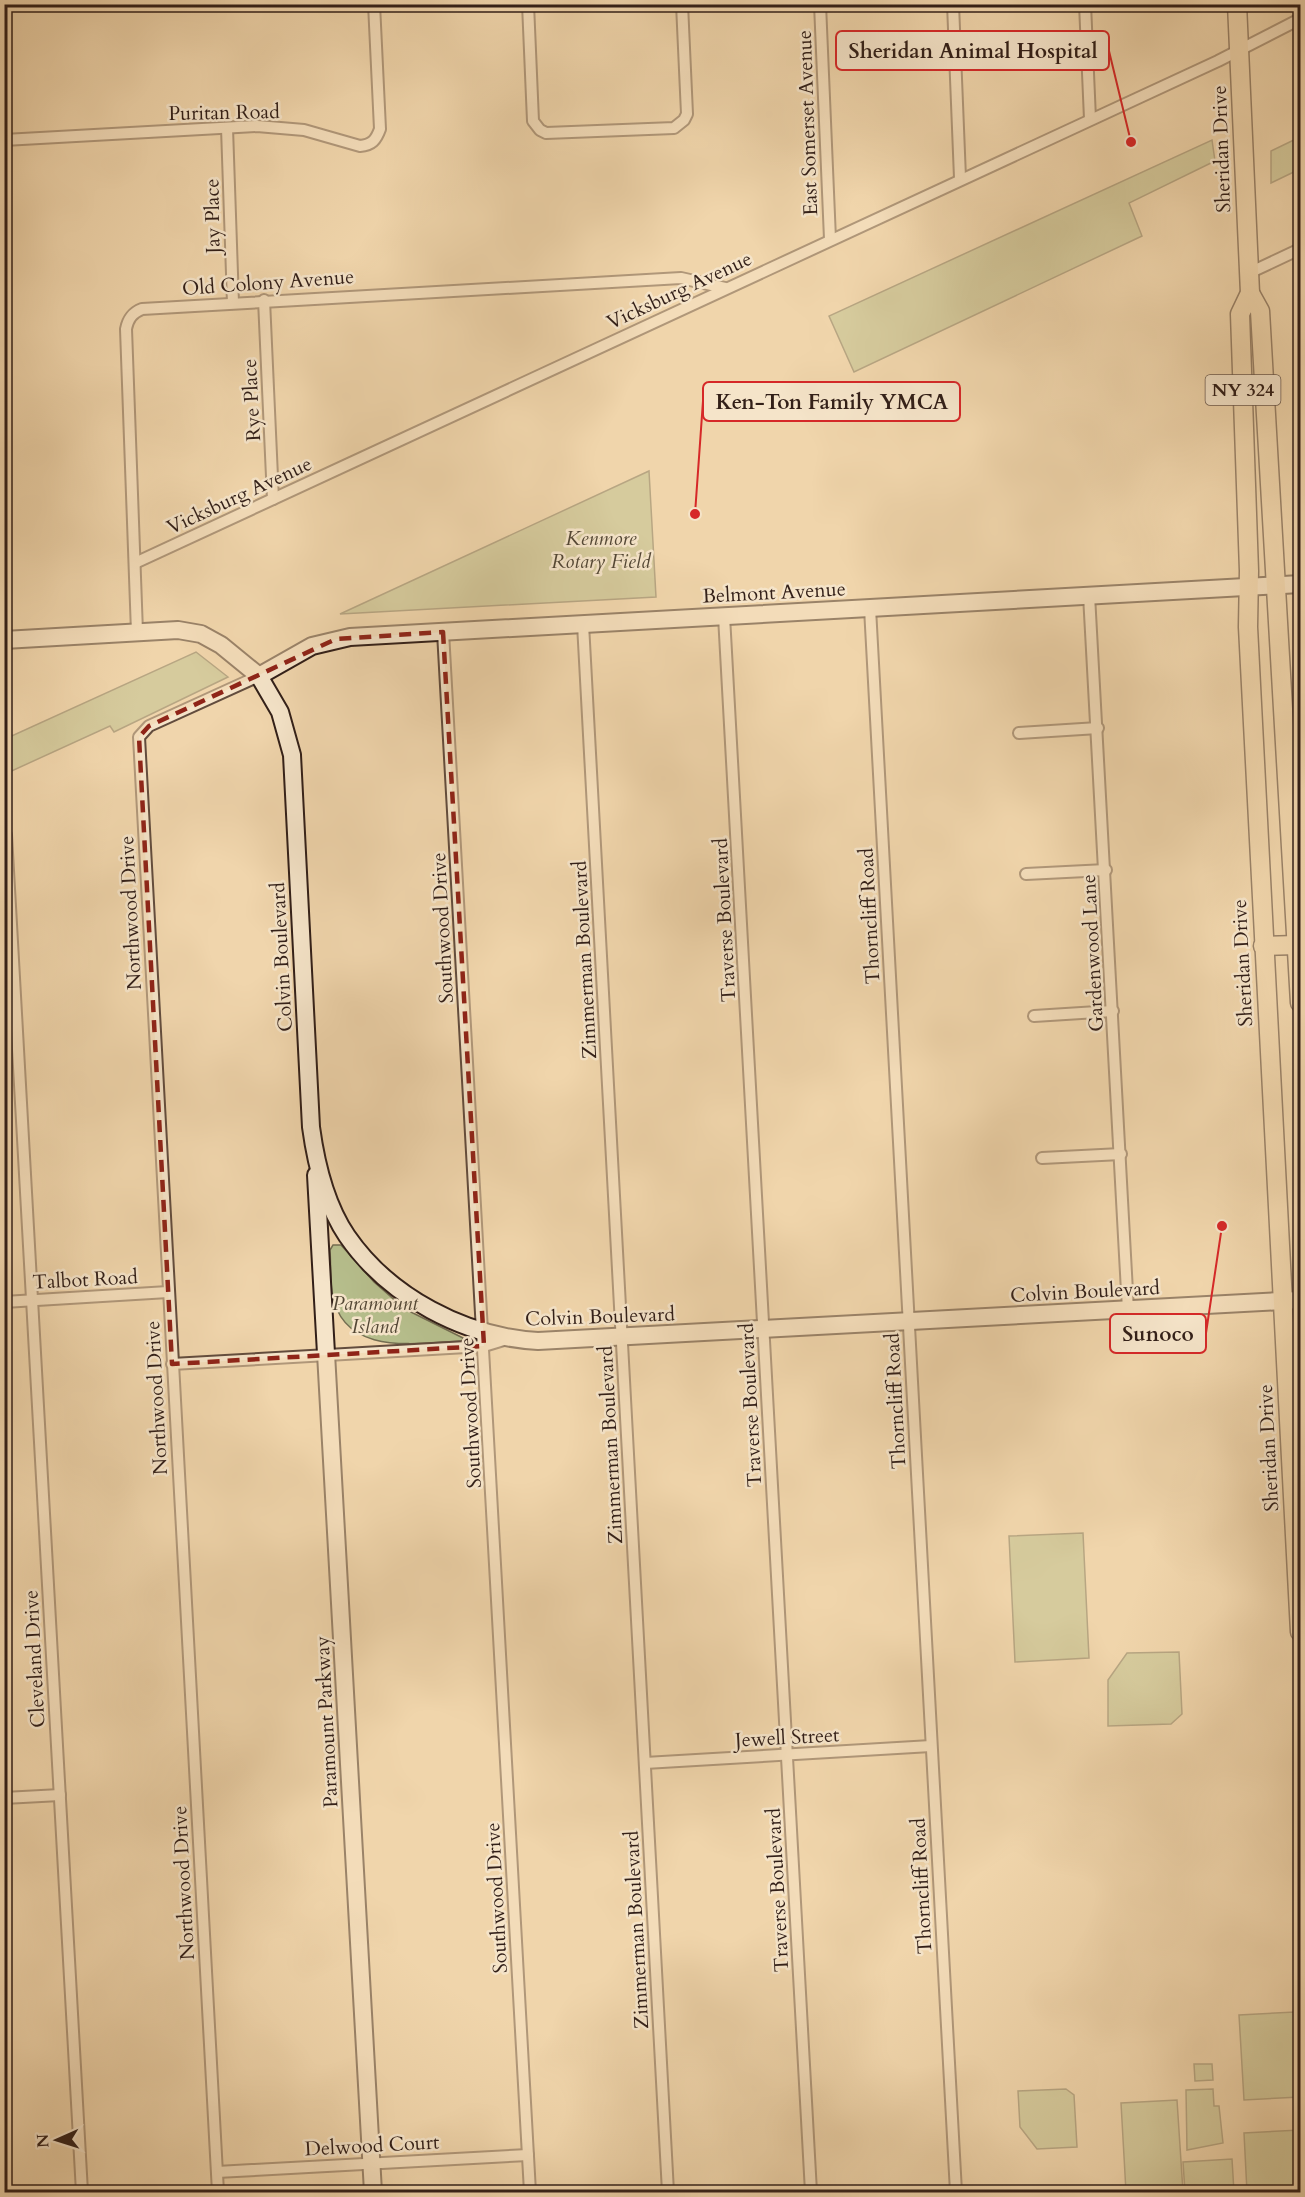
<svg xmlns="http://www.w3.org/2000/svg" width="1305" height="2197" viewBox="0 0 1305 2197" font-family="Cardo,serif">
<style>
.green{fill:#b6be8c;stroke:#746e52;stroke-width:1.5}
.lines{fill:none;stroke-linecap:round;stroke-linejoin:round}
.street-casing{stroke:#624c3d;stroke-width:14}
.secondary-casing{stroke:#321f18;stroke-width:20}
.primary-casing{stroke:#321f18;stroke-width:21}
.street{stroke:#f5e4c9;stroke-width:10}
.secondary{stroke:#f5e4c9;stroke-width:16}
.primary{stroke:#f0d5ac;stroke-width:18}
.marked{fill:none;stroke:#8f2418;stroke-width:4.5;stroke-dasharray:12 8;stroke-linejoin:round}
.labels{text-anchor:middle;stroke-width:5;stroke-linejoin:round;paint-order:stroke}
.shield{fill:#f5e4c9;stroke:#6c5a4d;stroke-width:1.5}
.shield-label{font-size:18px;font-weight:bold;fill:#321f18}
.street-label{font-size:20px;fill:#321f18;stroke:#f5e4c9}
.park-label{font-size:20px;font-style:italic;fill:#534735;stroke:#f5e4c9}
.leader{fill:none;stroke:#d62828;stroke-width:2}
.callout-dot{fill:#d62828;stroke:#f5e4c9;stroke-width:2}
.callout{fill:#f5e4c9;stroke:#d62828;stroke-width:2}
.callout-label{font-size:21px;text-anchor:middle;font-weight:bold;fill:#321f18}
</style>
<rect width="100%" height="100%" fill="#f0d5ac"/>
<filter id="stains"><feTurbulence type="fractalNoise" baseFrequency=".00333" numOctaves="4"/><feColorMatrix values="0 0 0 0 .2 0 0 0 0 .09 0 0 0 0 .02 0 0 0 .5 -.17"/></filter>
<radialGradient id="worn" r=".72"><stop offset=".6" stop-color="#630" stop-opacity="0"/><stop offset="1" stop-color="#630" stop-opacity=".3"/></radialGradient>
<g class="green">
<path d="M1300 137V169L1271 183V151Z"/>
<path d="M1212 140 1215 161 1129 203 1142 236 854 372 829 316Z"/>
<path d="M649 471 656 597 340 614Z"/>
<path d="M196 652 228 677 114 732 110 726 5 774V739Z"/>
<path d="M333 1245H341L374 1282 405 1309 463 1338 462 1341C415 1343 342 1357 332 1292 330 1278 331 1264 330 1250Z"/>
<path d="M1083 1533 1089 1658 1015 1662 1009 1536Z"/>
<path d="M1179 1652 1182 1714 1171 1724 1108 1726V1680L1127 1653Z"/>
<path d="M1295 2012 1300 2097 1244 2100 1239 2015Z"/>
<path d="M1194 2064H1212L1213 2080 1195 2081Z"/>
<path d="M1066 2089 1074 2095 1077 2147 1037 2149 1020 2127 1018 2091Z"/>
<path d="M1213 2089 1214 2106H1219L1223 2143 1187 2150 1186 2090Z"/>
<path d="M1177 2100 1183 2192H1126L1121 2103Z"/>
<path d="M1300 2130V2192H1247L1244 2133Z"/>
<path d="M1232 2159 1234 2192H1185L1183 2162Z"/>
</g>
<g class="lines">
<g class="street-casing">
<g id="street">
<path d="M528 4 533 121 540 130 546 133 674 128 684 120 687 114 682 4"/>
<path d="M820 4 830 239"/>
<path d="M953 4 960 178"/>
<path d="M1085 4 1090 119"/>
<path d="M227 128 233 303"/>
<path d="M4 140 257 126 304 130 360 146C372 145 376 140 380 129L374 4"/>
<path d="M1249 273 1300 249"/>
<path d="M264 300 273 499"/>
<path d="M135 563 1218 61 1300 19"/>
<path d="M1089 595 1128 1310"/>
<path d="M870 608 956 2192"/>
<path d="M724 616 811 2192"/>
<path d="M583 624 668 2192"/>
<path d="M137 632 126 329C128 319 132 313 142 309L681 278 725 288"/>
<path d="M443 632 530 2192"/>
<path d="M1019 733 1098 728"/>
<path d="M6 835 82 2192"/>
<path d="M1026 874 1106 870"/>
<path d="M1034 1016 1113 1011"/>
<path d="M1042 1158 1121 1154"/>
<path d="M4 1302 168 1292"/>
<path d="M172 1364 484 1346 507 1339"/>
<path d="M645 1763 931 1746"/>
<path d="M4 1798 60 1795"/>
<path d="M217 2172 528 2155"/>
<path d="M218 2192 139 737 149 726 259 676"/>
</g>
</g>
<g class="secondary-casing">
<g id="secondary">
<path d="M4 640 178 630 201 634 221 645 259 676 280 712 292 755 311 1127C316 1164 326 1205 347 1236 389 1297 465 1337 538 1341L1300 1300"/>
<path d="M259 676 312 646 350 637 1300 584"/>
<path d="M316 1175 373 2192"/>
</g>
</g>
<g class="primary-casing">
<g id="primary">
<path d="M1237 4 1250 293 1240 314 1249 571 1248 627 1300 1632"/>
<path d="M1250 293 1260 311 1300 1003"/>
<path d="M1263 946 1297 945"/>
</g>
</g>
<use href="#street" class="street"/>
<use href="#secondary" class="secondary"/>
<use href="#primary" class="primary"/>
</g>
<path d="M0 0H1305V2197H0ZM443 632 484 1346 172 1364 139 737 149 726 336 639Z" fill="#f0d5ac" fill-opacity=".55" fill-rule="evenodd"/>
<path class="marked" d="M443 632 484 1346 172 1364 139 737 149 726 336 639Z"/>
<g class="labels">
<rect class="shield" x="1205.5" y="375" width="75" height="30" rx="4.5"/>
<g class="shield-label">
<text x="1243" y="396">NY 324</text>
</g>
<g class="street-label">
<text transform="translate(224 112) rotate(-1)" y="7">Puritan Road</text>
<text transform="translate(807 123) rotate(-92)" y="7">East Somerset Avenue</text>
<text transform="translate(1221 149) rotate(-92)" y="7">Sheridan Drive</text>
<text transform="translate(212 216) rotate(-91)" y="7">Jay Place</text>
<text transform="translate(268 282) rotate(-4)" y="7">Old Colony Avenue</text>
<text transform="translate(679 290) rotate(-25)" y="7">Vicksburg Avenue</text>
<text transform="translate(251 400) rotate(-93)" y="7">Rye Place</text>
<text transform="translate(239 495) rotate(-25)" y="7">Vicksburg Avenue</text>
<text transform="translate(774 592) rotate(-3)" y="7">Belmont Avenue</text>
<text transform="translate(130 913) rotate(-93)" y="7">Northwood Drive</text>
<text transform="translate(869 916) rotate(-93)" y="7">Thorncliff Road</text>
<text transform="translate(724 920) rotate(-93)" y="7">Traverse Boulevard</text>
<text transform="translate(442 928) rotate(-93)" y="7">Southwood Drive</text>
<text transform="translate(1092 953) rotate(-93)" y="7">Gardenwood Lane</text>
<text transform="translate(281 957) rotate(-93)" y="7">Colvin Boulevard</text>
<text transform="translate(584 960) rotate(-93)" y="7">Zimmerman Boulevard</text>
<text transform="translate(1242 963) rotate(-93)" y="7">Sheridan Drive</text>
<text transform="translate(85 1279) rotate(-3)" y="7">Talbot Road</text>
<text transform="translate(1085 1291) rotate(-3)" y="7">Colvin Boulevard</text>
<text transform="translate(600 1316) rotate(-2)" y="7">Colvin Boulevard</text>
<text transform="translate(156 1398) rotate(-93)" y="7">Northwood Drive</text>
<text transform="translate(895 1401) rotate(-93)" y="7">Thorncliff Road</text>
<text transform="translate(750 1405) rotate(-93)" y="7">Traverse Boulevard</text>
<text transform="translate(470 1413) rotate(-93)" y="7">Southwood Drive</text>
<text transform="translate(610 1445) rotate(-93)" y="7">Zimmerman Boulevard</text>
<text transform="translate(1268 1448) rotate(-93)" y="7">Sheridan Drive</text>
<text transform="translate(34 1659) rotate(-93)" y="7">Cleveland Drive</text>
<text transform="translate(326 1722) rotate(-93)" y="7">Paramount Parkway</text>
<text transform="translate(787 1737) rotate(-3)" y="7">Jewell Street</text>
<text transform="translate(183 1883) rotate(-93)" y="7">Northwood Drive</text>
<text transform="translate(921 1886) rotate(-93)" y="7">Thorncliff Road</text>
<text transform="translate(777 1890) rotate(-93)" y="7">Traverse Boulevard</text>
<text transform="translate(496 1898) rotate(-93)" y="7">Southwood Drive</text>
<text transform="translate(636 1930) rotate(-93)" y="7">Zimmerman Boulevard</text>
<text transform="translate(372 2145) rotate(-3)" y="7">Delwood Court</text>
</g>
<g class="park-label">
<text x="601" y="545">Kenmore<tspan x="601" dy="23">Rotary Field</tspan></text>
<text x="375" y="1310">Paramount<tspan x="375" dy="23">Island</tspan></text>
</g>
</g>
<path class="leader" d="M1131 142L1109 51M695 514L703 401M1222 1226L1206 1333"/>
<g class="callout-dot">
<circle cx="1131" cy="142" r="6"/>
<circle cx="695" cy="514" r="6"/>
<circle cx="1222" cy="1226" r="6"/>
</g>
<g class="callout">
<rect x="836" y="31" width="273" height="39" rx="6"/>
<rect x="703" y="382" width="257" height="39" rx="6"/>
<rect x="1110" y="1314" width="96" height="39" rx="6"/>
</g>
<g class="callout-label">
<text x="973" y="58">Sheridan Animal Hospital</text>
<text x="832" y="409">Ken-Ton Family YMCA</text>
<text x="1158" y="1341">Sunoco</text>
</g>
<rect width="1305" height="2197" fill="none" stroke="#f0d5ac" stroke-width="24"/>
<rect x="6" y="6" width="1293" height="2185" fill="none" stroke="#321f18" stroke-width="3"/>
<rect x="12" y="12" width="1281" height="2173" fill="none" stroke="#321f18" stroke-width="1.5"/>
<g transform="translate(57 2140) rotate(267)" stroke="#f5e4c9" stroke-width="4.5" paint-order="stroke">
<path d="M0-4.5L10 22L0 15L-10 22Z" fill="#321f18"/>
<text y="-9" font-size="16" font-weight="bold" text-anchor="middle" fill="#321f18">N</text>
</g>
<rect width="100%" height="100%" filter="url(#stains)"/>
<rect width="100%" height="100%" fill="url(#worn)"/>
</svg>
